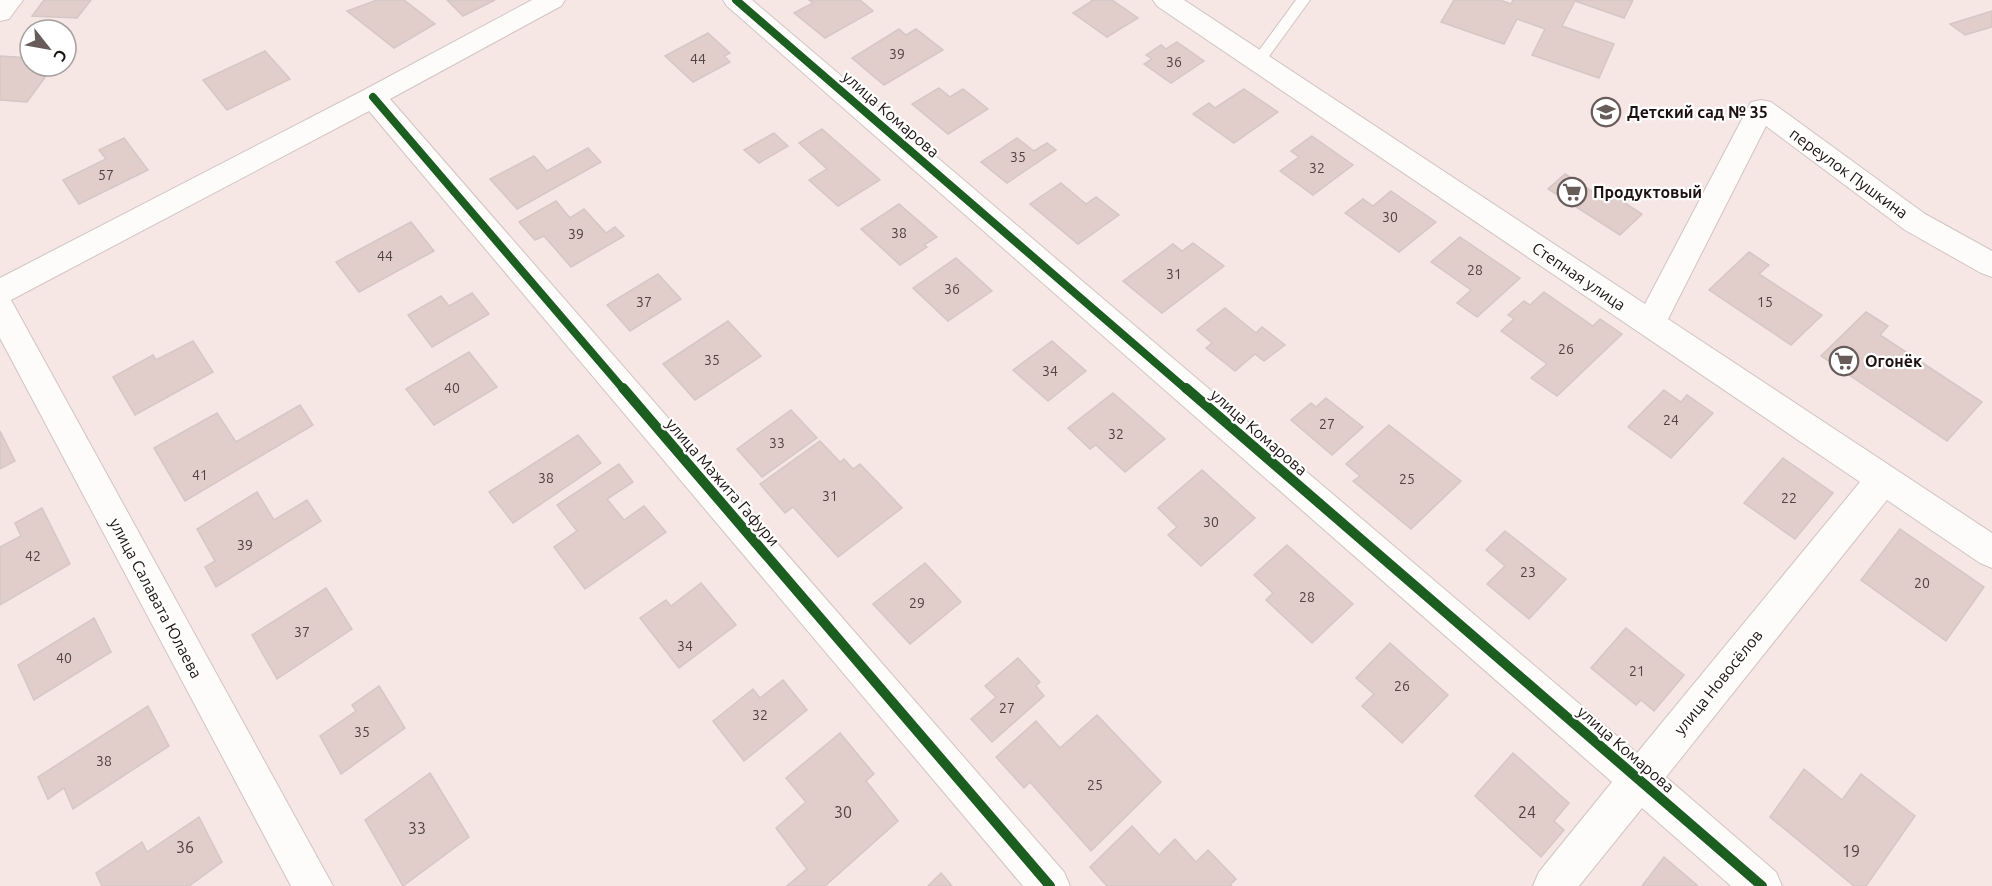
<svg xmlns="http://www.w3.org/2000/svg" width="1992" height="886" viewBox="0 0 1992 886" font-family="Ubuntu,sans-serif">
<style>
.building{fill:#e1cecb;stroke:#d4c7c5;stroke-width:1.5}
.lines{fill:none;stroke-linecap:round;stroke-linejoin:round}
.service-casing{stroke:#d1c4c2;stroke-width:2}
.minor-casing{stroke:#d1c4c2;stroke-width:2}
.service{fill:#fefbfb;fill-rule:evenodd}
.minor{fill:#fefbfb;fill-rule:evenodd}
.cycleway-far1-casing{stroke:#fff;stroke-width:10}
.cycleway-casing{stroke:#fff;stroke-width:14}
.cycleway-far1{stroke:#1b5e20;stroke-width:8}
.cycleway{stroke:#1b5e20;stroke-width:10}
.labels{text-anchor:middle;stroke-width:4.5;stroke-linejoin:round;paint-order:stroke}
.number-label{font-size:14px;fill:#4f4241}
.poi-label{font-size:16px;font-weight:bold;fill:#1c1110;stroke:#fff;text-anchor:start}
.street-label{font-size:16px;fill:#1c1110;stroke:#fff}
.near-number-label{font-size:16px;fill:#4f4241}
</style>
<rect width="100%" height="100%" fill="#f6e7e5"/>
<g class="building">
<path d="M44 0H91L77 18 32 16Z"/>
<path d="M377 0H404L435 24 394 48 347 11Z"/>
<path d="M447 0H495L463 16Z"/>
<path d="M809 0H860L873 11 825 38 794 13 813 3Z"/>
<path d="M1091 0H1112L1138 18 1107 37 1073 13 1092 1Z"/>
<path d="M1454 0H1500L1511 4 1513 0H1633L1624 18 1575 1 1562 26 1614 44 1599 78 1532 55 1545 29 1517 19 1504 44 1441 22Z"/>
<path d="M1992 11V27L1965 35 1950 24Z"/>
<path d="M899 29 906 35 916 29 943 50 884 85 852 58Z"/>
<path d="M708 33 730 53 724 56 730 62 693 82 665 56Z"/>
<path d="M1177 42 1204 61 1171 83 1144 64 1152 59 1146 55 1161 45 1166 49Z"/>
<path d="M265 51 290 79 227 110 203 80Z"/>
<path d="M0 56 30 58V66H43L39 72H49L27 102 0 100Z"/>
<path d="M939 88 950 97 963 89 988 109 948 134 912 104Z"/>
<path d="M1244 89 1278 112 1234 143 1193 114 1209 103 1215 108Z"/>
<path d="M822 129 880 180 838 206 809 180 827 169 799 143Z"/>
<path d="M774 133 788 146 759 163 744 150Z"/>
<path d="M1312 136 1353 165 1313 195 1280 171 1299 157 1291 151Z"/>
<path d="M124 138 148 170 79 204 63 180 106 159 99 150Z"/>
<path d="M1017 138 1034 151 1047 143 1056 150 1007 183 981 162Z"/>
<path d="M588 148 601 162 517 209 490 179 534 156 547 171Z"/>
<path d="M1565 174 1598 195 1605 190 1642 214 1620 235 1548 189Z"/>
<path d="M1061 183 1086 204 1096 197 1119 215 1078 244 1030 204Z"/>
<path d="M1391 191 1436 222 1399 252 1345 213 1363 199 1373 206Z"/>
<path d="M556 201 570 218 584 209 606 233 615 227 624 236 571 267 544 236 535 240 519 222Z"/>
<path d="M899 204 937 237 924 245 927 247 900 265 861 229Z"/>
<path d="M411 222 434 251 359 292 336 262Z"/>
<path d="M1460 237 1520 278 1477 317 1457 303 1471 290 1431 262Z"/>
<path d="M1193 243 1224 266 1162 313 1123 281 1173 244 1182 251Z"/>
<path d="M1749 252 1769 265 1759 274 1822 315 1791 345 1709 290Z"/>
<path d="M956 258 992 291 948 321 913 288Z"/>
<path d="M658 274 681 299 630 331 607 305Z"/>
<path d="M1544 292 1593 326 1600 319 1622 334 1557 396 1531 378 1547 364 1501 331 1514 319 1508 315 1524 301 1530 305Z"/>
<path d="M472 293 489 314 432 347 408 315 441 296 449 306Z"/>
<path d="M1225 308 1256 333 1262 327 1285 345 1264 361 1255 354 1235 371 1206 348 1212 343 1197 330Z"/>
<path d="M1866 312 1888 326 1880 335 1982 402 1947 441 1821 356Z"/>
<path d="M728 321 761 356 695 400 663 364Z"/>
<path d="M193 341 213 372 135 415 113 377 153 355 156 360Z"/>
<path d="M1052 341 1086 371 1048 401 1013 370Z"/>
<path d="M469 352 497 387 434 425 406 389Z"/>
<path d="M1664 390 1681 402 1687 395 1713 413 1671 458 1628 427Z"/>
<path d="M1113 393 1165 439 1125 472 1096 445 1090 449 1068 428Z"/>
<path d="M1326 398 1363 427 1332 455 1291 420 1311 403 1316 407Z"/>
<path d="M300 405 313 425 185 501 154 448 217 413 236 442Z"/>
<path d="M791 410 817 438 762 477 737 449Z"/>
<path d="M1389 425 1461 481 1411 529 1353 481 1360 476 1346 464Z"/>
<path d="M0 431 15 461 0 469Z"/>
<path d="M578 435 601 463 513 523 489 492Z"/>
<path d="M820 441 840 462 844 459 853 469 860 464 902 508 838 557 793 507 785 513 760 484Z"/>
<path d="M1783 458 1833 493 1795 539 1744 503Z"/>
<path d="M619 464 633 482 607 499 624 520 644 506 666 532 585 589 554 547 577 531 557 505Z"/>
<path d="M1202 470 1255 518 1201 566 1168 535 1177 527 1158 508Z"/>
<path d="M257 492 274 520 307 500 321 521 216 587 205 567 215 561 197 529Z"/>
<path d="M42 508 70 564 0 605V547L21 536 15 523Z"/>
<path d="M1900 529 1984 587 1946 641 1861 580Z"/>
<path d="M1505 531 1566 579 1529 619 1487 584 1505 566 1486 550Z"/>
<path d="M1287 545 1353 604 1312 643 1266 600 1273 593 1254 575Z"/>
<path d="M925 563 961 602 910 644 873 604Z"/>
<path d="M701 583 736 625 679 668 640 618 666 600 671 606Z"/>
<path d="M326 588 352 629 277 679 252 635Z"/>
<path d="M94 618 111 652 34 700 18 665Z"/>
<path d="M1626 628 1684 675 1654 711 1641 700 1636 705 1591 668Z"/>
<path d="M1390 643 1448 695 1402 743 1362 706 1374 694 1356 678Z"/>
<path d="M1018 658 1040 682 1036 686 1044 696 992 742 971 719 996 697 985 686Z"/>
<path d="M783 680 807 710 744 761 713 721 753 689 760 698Z"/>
<path d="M379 686 405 728 341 774 320 736 356 711 352 705Z"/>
<path d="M148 706 169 746 73 809 64 788 48 799 38 777Z"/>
<path d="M1097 715 1161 782 1091 851 1030 782 1024 788 996 757 1036 721 1060 748Z"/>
<path d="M840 733 874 774 866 781 898 821 825 886H787L807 869 776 828 806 802 786 778Z"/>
<path d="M1513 753 1569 803 1554 821 1564 830 1541 857 1475 796Z"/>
<path d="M1804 769 1842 800 1861 774 1915 816 1866 886H1854L1770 817Z"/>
<path d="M430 773 469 837 403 886 365 820Z"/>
<path d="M199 817 222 862 189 886H102L96 873 142 842 147 852Z"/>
<path d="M1132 826 1159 855 1175 839 1196 862 1208 850 1236 879 1230 885 1232 886H1107L1090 867Z"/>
<path d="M1664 857 1698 886H1642Z"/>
<path d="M941 873 952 886H928Z"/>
</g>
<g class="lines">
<g class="service-casing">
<path id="service" d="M1296 0H1310L1262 66H1252L1250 63 1252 60Z"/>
</g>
<g class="minor-casing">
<g id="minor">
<path d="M0 0H23L9 19 0 21Z"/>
<path d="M532 0H565L561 6 390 99 1064 872 1070 886H1023L369 111 11 300 333 886H291L0 338V278L364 90Z"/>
<path d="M723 0H752L1637 753 1860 482 1157 6 1153 0H1184L1645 304 1751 102 1761 100 1771 102 1925 214 1992 251V277L1981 273 1905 230 1766 126 1668 319 1992 533V568L1980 563 1887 500 1666 777 1776 872 1782 886H1731L1642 808 1579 886H1533L1539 872 1612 782 727 6Z"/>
</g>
</g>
<use href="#service" class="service"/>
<use href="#minor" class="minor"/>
<g class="cycleway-far1-casing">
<g id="cycleway-far1">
<path d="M736 0 1187 390"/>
<path d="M373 97 624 390"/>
</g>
</g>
<g class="cycleway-casing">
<g id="cycleway">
<path d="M623 388 1050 886"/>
<path d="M1186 388 1762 886"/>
</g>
</g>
<use href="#cycleway-far1" class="cycleway-far1"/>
<use href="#cycleway" class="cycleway"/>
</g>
<defs>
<g id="school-ring" transform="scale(1.5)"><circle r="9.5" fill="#fff" stroke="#685c5b" stroke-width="1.5"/><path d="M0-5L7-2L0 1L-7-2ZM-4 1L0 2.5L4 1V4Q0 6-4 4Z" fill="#685c5b"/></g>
<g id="supermarket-ring" transform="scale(1.5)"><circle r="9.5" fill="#fff" stroke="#685c5b" stroke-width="1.5"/><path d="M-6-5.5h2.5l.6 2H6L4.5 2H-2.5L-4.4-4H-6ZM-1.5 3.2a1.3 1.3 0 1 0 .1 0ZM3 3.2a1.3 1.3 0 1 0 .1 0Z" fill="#685c5b"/></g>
</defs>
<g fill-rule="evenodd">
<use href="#school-ring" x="1606" y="112"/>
<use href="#supermarket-ring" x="1572" y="192"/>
<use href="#supermarket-ring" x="1844" y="361"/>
</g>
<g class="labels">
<g class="number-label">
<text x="897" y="59">39</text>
<text x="698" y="64">44</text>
<text x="1174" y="67">36</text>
<text x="1018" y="162">35</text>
<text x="1317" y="173">32</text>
<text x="106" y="180">57</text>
<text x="1390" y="222">30</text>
<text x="899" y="238">38</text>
<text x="576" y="239">39</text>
<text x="385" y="261">44</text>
<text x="1475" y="275">28</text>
<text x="1174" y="279">31</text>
<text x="952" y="294">36</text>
<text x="644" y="307">37</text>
<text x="1765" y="307">15</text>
<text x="1566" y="354">26</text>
<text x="712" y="365">35</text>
<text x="1050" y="376">34</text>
<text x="452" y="393">40</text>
<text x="1671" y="425">24</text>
<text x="1327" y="429">27</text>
<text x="1116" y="439">32</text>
<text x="777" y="448">33</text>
<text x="200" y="480">41</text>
<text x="546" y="483">38</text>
<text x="1407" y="484">25</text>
<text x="830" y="501">31</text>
<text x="1789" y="503">22</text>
<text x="1211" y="527">30</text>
<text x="245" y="550">39</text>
<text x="33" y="561">42</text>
<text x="1528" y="577">23</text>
<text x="1922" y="588">20</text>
<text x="1307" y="602">28</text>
<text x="917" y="608">29</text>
<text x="302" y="637">37</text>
<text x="685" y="651">34</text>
<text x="64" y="663">40</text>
<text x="1637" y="676">21</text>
<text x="1402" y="691">26</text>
<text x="1007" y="713">27</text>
<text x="760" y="720">32</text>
<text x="362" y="737">35</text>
<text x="104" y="766">38</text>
<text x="1095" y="790">25</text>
</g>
<g class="poi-label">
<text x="1627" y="118">Детский сад № 35</text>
<text x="1593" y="198">Продуктовый</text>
<text x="1865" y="367">Огонёк</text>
</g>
<g class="street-label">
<text transform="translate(891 114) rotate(41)" y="6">улица Комарова</text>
<text transform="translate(1849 173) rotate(36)" y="6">переулок Пушкина</text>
<text transform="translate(1579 276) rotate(34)" y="6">Степная улица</text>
<text transform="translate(1259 432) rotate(41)" y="6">улица Комарова</text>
<text transform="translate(723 482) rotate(49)" y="6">улица Мажита Гафури</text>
<text transform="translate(156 598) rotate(62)" y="6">улица Салавата Юлаева</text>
<text transform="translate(1718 682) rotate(-51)" y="6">улица Новосёлов</text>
<text transform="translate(1626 749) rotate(41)" y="6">улица Комарова</text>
</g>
<g class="near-number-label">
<text x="843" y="818">30</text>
<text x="1527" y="818">24</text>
<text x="417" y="834">33</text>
<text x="185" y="853">36</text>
<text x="1851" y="857">19</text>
</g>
</g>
<g transform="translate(48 48) rotate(121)"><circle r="28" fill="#ffffff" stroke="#a4a09f" stroke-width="1.5"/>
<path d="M0-4.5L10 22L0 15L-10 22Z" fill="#685c5b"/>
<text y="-9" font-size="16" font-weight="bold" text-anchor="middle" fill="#1c1110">С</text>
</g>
</svg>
